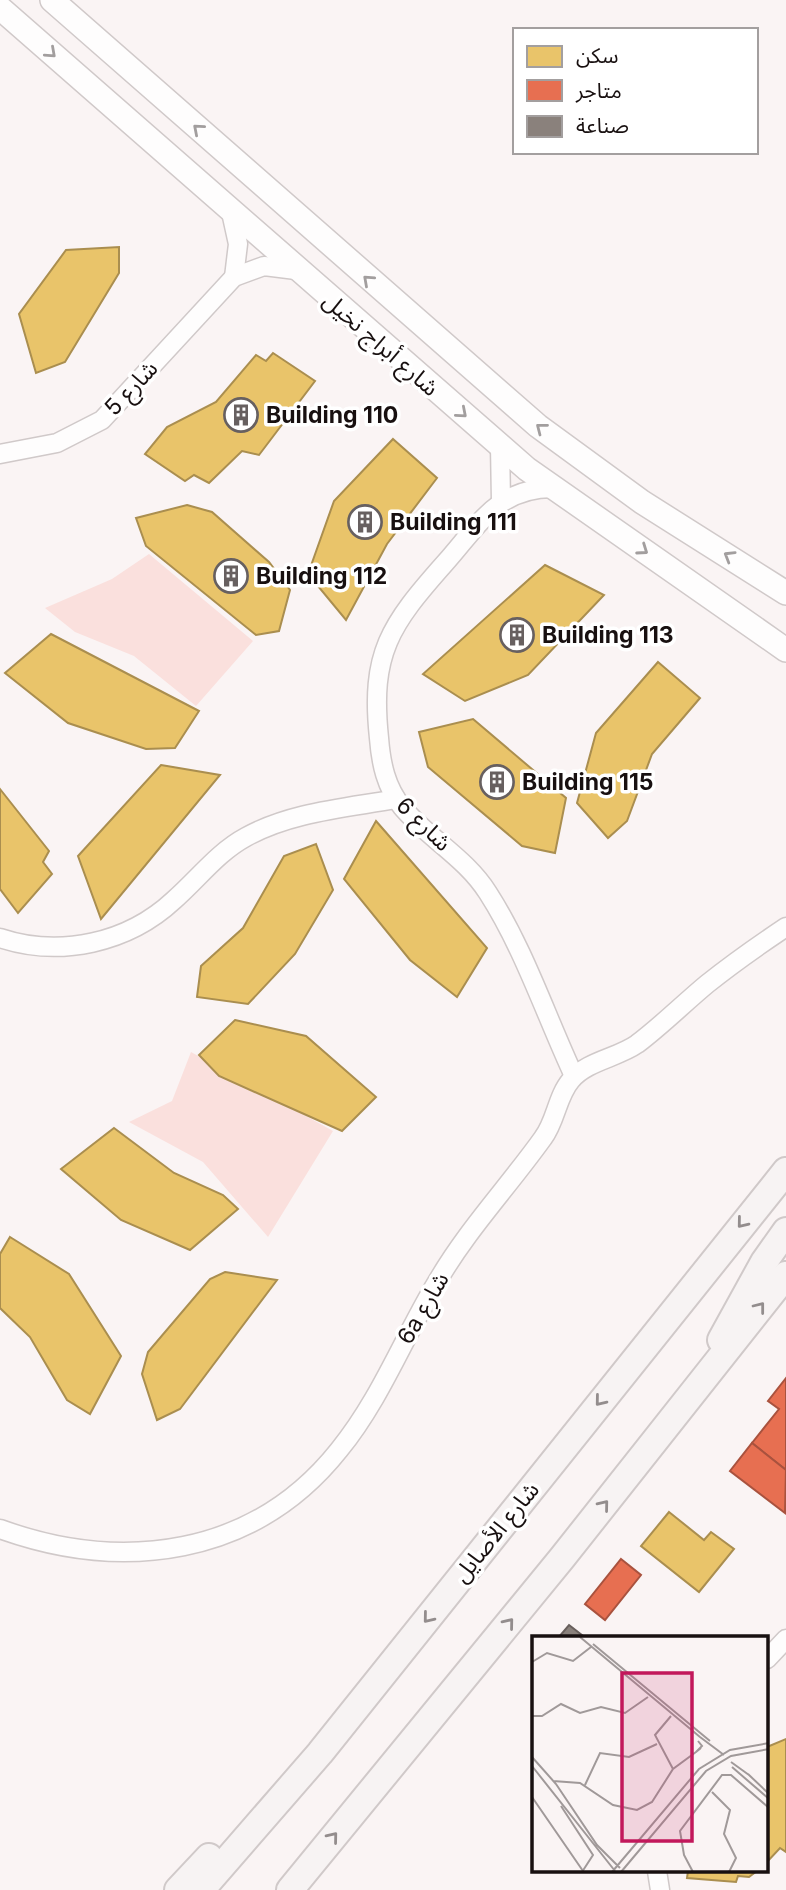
<svg xmlns="http://www.w3.org/2000/svg" width="786" height="1890" viewBox="0 0 786 1890" font-family="Inter,'Noto Sans Arabic',sans-serif">
<style>
.green{fill:#fae0dd}
.homes{fill:#e9c46a;stroke:#aa8e4f;stroke-width:2}
.shops{fill:#e76f51;stroke:#a9523e;stroke-width:2}
.industry{fill:#8a817c;stroke:#685f5c;stroke-width:2}
.lines{fill:none;stroke-linecap:round;stroke-linejoin:round}
.minor-casing{stroke:#d0c9c9;stroke-width:21}
.tertiary-casing{stroke:#d0c9c9;stroke-width:26}
.secondary-casing{stroke:#d0c9c9;stroke-width:30}
.minor{stroke:#fefdfd;stroke-width:18}
.tertiary{stroke:#fefdfd;stroke-width:23}
.secondary{stroke:#f7f3f3;stroke-width:26}
.oneway{stroke:#a29e9e}
.oneway2{stroke:#938d8d}
.labels{text-anchor:middle;stroke-width:7;stroke-linejoin:round;paint-order:stroke}
.street-label{font-size:23px;fill:#181010;stroke:#fff}
.poi-label{font-size:23px;font-weight:bold;fill:#181010;stroke:#fff;text-anchor:start}
.inset-road{fill:none;stroke:#a09999;stroke-width:2}
.view{fill:#c2185b;fill-opacity:0.15;stroke:#c2185b;stroke-width:3.5}
.inset-edge{fill:none;stroke:#181010;stroke-width:3.5}
</style>
<rect width="100%" height="100%" fill="#faf4f4"/>
<g class="green">
<path d="M149 554 253 641 196 706 134 656 75 632 45 608 112 579Z"/>
<path d="M191 1052 333 1131 268 1237 203 1162 129 1122 172 1101Z"/>
</g>
<g class="homes">
<path d="M119 247V273L65 362 36 373 19 314 66 250Z"/>
<path d="M273 353 315 381 259 455 242 451 209 483 194 475 185 481 145 454 167 427 216 402 256 355 266 361Z"/>
<path d="M393 439 437 478 387 544 346 620 308 574 334 501Z"/>
<path d="M187 505 212 512 269 562 290 590 279 631 256 635 146 546 136 518Z"/>
<path d="M545 565 604 595 528 675 465 701 423 674Z"/>
<path d="M51 634 199 711 175 748 146 749 68 723 5 673Z"/>
<path d="M658 662 700 698 652 754 627 821 608 838 577 803 596 733Z"/>
<path d="M473 719 566 798 555 853 522 846 428 767 419 732Z"/>
<path d="M161 765 220 775 101 919 78 856Z"/>
<path d="M0 789 49 851 43 862 52 874 18 913 0 889Z"/>
<path d="M376 821 487 948 457 997 410 960 344 879Z"/>
<path d="M316 844 333 890 295 954 248 1004 197 997 201 966 243 928 284 856Z"/>
<path d="M235 1020 306 1036 376 1097 342 1131 219 1076 199 1055Z"/>
<path d="M114 1128 174 1173 223 1195 238 1209 190 1250 121 1220 61 1169Z"/>
<path d="M10 1237 69 1274 121 1356 90 1414 67 1400 30 1337 0 1308V1254Z"/>
<path d="M225 1272 277 1280 180 1409 157 1420 142 1374 148 1352 210 1279Z"/>
<path d="M669 1512 704 1540 711 1532 734 1549 699 1592 641 1546Z"/>
<path d="M786 1739V1852L780 1848 767 1862V1747Z"/>
<path d="M688 1871H757L749 1877 738 1876 736 1882 687 1878Z"/>
</g>
<g class="shops">
<path d="M786 1378V1470L752 1443 779 1409 768 1401Z"/>
<path d="M752 1443 786 1470 785 1513 730 1471Z"/>
<path d="M621 1559 641 1575 605 1620 585 1604Z"/>
</g>
<path class="industry" d="M569 1625 582 1635 579 1638H558Z"/>
<g class="lines">
<g class="minor-casing">
<g id="minor">
<path d="M231 212 238 244 234 277"/>
<path d="M500 446 501 501"/>
<path d="M0 454 57 443 102 420 234 277 264 266 296 270"/>
<path d="M553 488C497 488 479 525 445 563 390 625 370 653 379 738 381 764 386 787 402 807 429 839 466 858 488 893 524 949 546 1016 574 1076"/>
<path d="M0 938C60 958 128 943 174 900 198 879 218 852 246 837 291 812 346 808 396 799"/>
<path d="M0 1529C122 1573 254 1557 339 1450 380 1400 404 1337 437 1282 467 1230 508 1187 543 1138 556 1121 557 1096 571 1080 587 1061 617 1058 637 1044 661 1026 683 1004 707 984 732 964 759 945 786 927"/>
<path d="M767 1659 786 1639"/>
<path d="M657 1871 660 1890"/>
</g>
</g>
<g class="tertiary-casing">
<g id="tertiary">
<path d="M52 0 538 426 642 502 786 593"/>
<path d="M0 8 527 469 786 650"/>
</g>
</g>
<g class="secondary-casing">
<g id="secondary">
<path d="M721 1340 764 1262 786 1231"/>
<path d="M178 1890 209 1857"/>
<path d="M201 1890 320 1753 786 1171"/>
<path d="M290 1890 562 1558 786 1275"/>
</g>
</g>
<use href="#minor" class="minor"/>
<use href="#tertiary" class="tertiary"/>
<use href="#secondary" class="secondary"/>
</g>
<defs><path id="oneway-chevron" d="M-2-3.5L2.5 0L-2 3.5" fill="none" stroke-width="1.6" stroke-linecap="round" stroke-linejoin="round" transform="scale(1.75)"/></defs>
<g class="oneway">
<use href="#oneway-chevron" transform="translate(51 53) rotate(42)"/>
<use href="#oneway-chevron" transform="translate(198 129) rotate(-139)"/>
<use href="#oneway-chevron" transform="translate(368 280) rotate(-138)"/>
<use href="#oneway-chevron" transform="translate(462 413) rotate(41)"/>
<use href="#oneway-chevron" transform="translate(541 428) rotate(-142)"/>
<use href="#oneway-chevron" transform="translate(643 550) rotate(35)"/>
<use href="#oneway-chevron" transform="translate(729 556) rotate(-149)"/>
</g>
<g class="oneway2">
<use href="#oneway-chevron" transform="translate(742 1223) rotate(129)"/>
<use href="#oneway-chevron" transform="translate(760 1307) rotate(-52)"/>
<use href="#oneway-chevron" transform="translate(600 1401) rotate(129)"/>
<use href="#oneway-chevron" transform="translate(604 1505) rotate(-51)"/>
<use href="#oneway-chevron" transform="translate(428 1618) rotate(129)"/>
<use href="#oneway-chevron" transform="translate(509 1623) rotate(-51)"/>
<use href="#oneway-chevron" transform="translate(333 1837) rotate(-51)"/>
</g>
<defs>
<g id="building-ring" transform="scale(1.75)"><circle r="9.5" fill="#fff" stroke="#676060" stroke-width="1.5"/><path d="M-4-6H4V6H1V3H-1V6H-4ZM-2.5-4.3h1.7v1.8h-1.7ZM.8-4.3h1.7v1.8H.8ZM-2.5-1h1.7V.8h-1.7ZM.8-1h1.7V.8H.8Z" fill="#676060"/></g>
</defs>
<g fill-rule="evenodd">
<use href="#building-ring" x="241" y="415"/>
<use href="#building-ring" x="365" y="522"/>
<use href="#building-ring" x="231" y="576"/>
<use href="#building-ring" x="517" y="635"/>
<use href="#building-ring" x="497" y="782"/>
</g>
<g class="labels">
<g class="street-label">
<text transform="translate(381 344) rotate(41)" y="8">شارع أبراج نخيل</text>
<text transform="translate(131 388) rotate(-47)" y="8">شارع 5</text>
<text transform="translate(424 824) rotate(44)" y="8">شارع 6</text>
<text transform="translate(423 1308) rotate(-60)" y="8">6a شارع</text>
<text transform="translate(496 1532) rotate(-51)" y="8">شارع الأصايل</text>
</g>
<g class="poi-label">
<text x="266" y="423">Building 110</text>
<text x="390" y="530">Building 111</text>
<text x="256" y="584">Building 112</text>
<text x="542" y="643">Building 113</text>
<text x="522" y="790">Building 115</text>
</g>
</g>
<g transform="translate(532 1636)">
<rect width="236" height="236" fill="#faf4f4"/>
<path class="inset-road" d="M48 1 168 101M61 8 178 105M0 26 15 17 41 25 59 11M0 80H10L29 68 48 77 69 71 93 77 116 61M139 80 123 99 141 133M168 101 192 119M166 105 170 110 164 116 169 112M0 121 24 148 65 209 88 232M199 126 217 139M0 130 83 235M200 131 237 163M216 138 237 158M21 145 48 147 81 169 105 174 120 166 141 133 164 116M53 149 68 117 97 121 125 108M180 156 198 174 192 198 204 222 197 236M0 161 51 235M29 170 61 219 50 236M80 236 167 133 198 114 237 107M89 236 174 135 199 120 237 113M161 236 152 219 148 195 190 139H199L237 172"/>
<path class="view" d="M90 37H160V205H90Z"/>
<rect width="236" height="236" class="inset-edge"/>
</g>
<rect x="513" y="28" width="245" height="126" fill="#ffffff" stroke="#a39f9f" stroke-width="2"/>
<rect x="527" y="46" width="35" height="21" fill="#e9c46a" stroke="#a39f9f" stroke-width="2"/>
<text x="576" y="63" font-size="21" fill="#181010">سكن</text>
<rect x="527" y="80" width="35" height="21" fill="#e76f51" stroke="#a39f9f" stroke-width="2"/>
<text x="576" y="98" font-size="21" fill="#181010">متاجر</text>
<rect x="527" y="116" width="35" height="21" fill="#8a817c" stroke="#a39f9f" stroke-width="2"/>
<text x="576" y="133" font-size="21" fill="#181010">صناعة</text>
</svg>
